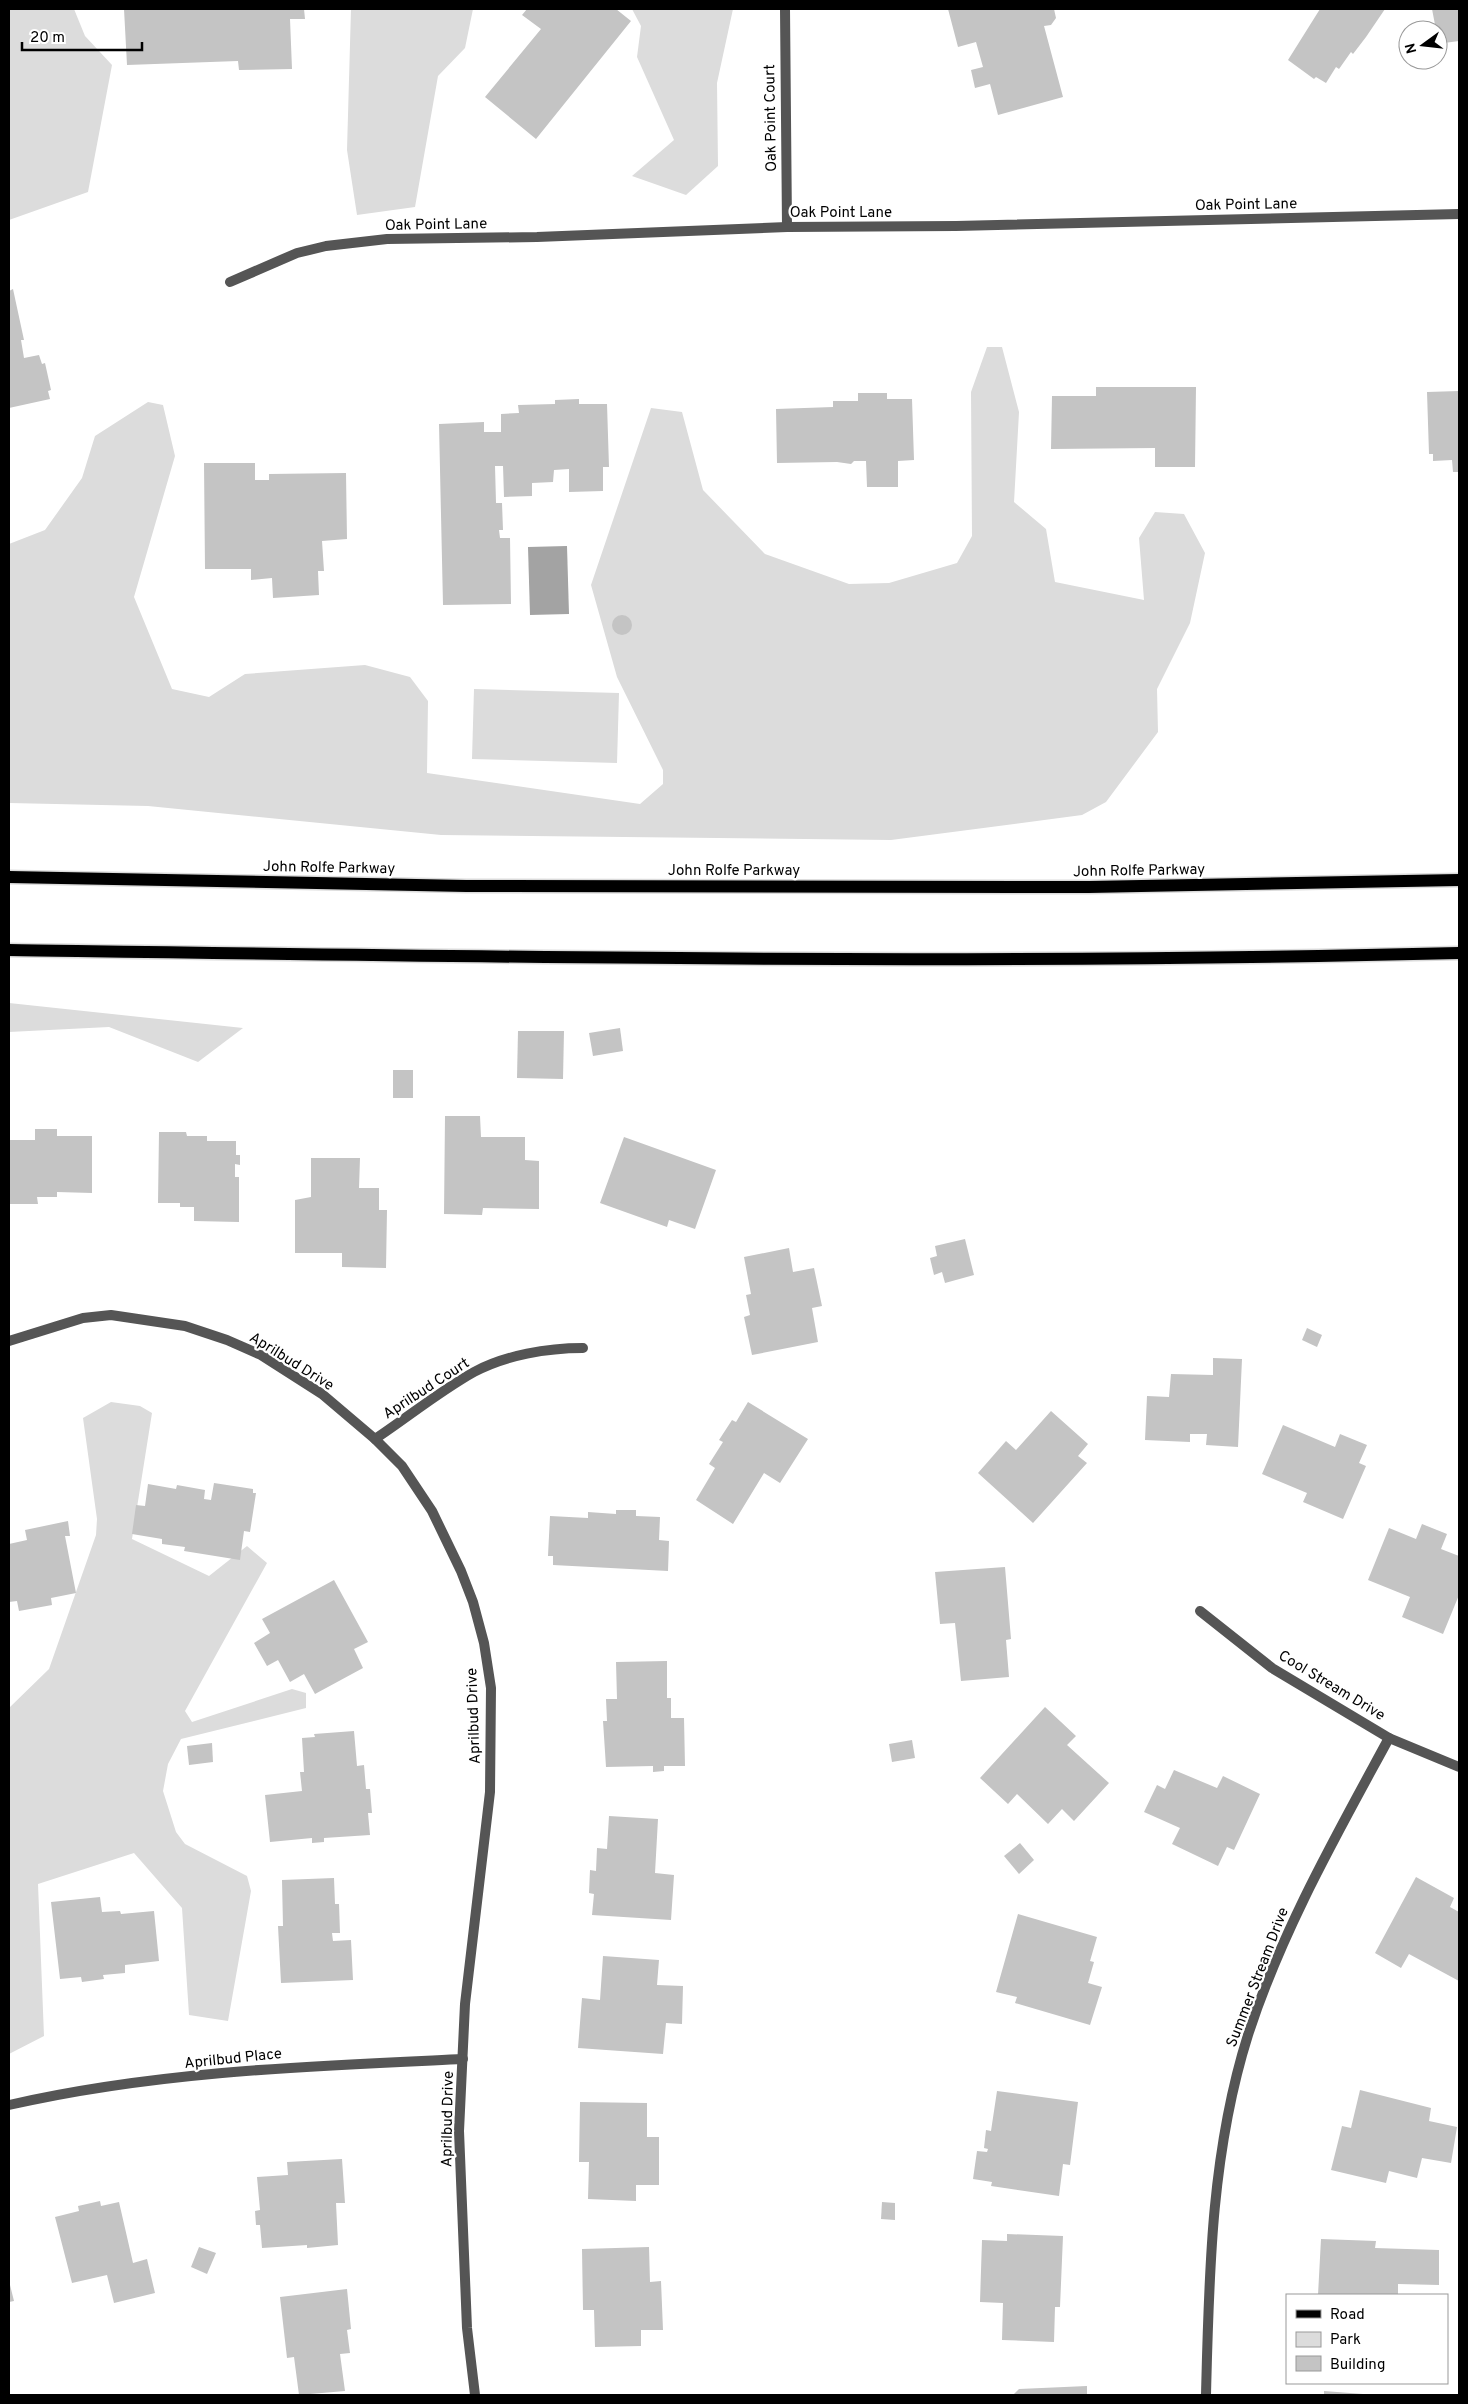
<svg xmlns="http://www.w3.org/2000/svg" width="1468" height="2404" viewBox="0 0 1468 2404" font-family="Overpass,sans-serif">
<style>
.green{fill:#dcdcdc}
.water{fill:#a3a3a3}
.building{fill:#c4c4c4}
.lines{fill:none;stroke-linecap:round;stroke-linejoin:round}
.primary-casing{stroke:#dbdbdb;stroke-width:15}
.minor{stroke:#555;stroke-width:10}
.primary{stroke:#000;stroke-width:12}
.labels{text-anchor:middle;stroke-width:4.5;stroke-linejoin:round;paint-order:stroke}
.street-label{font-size:15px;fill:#000;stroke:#fff}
</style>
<rect width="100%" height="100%" fill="#fff"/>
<g class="green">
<path d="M9 9H74L85 36 112 65 88 192 9 220Z"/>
<path d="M351 9H473L465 48 438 76 415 207 357 215 347 150Z"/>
<path d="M632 9H733L717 83 718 166 686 195 632 176 674 140 637 57 641 26Z"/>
<path d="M987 347H1002L1019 412 1014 502 1046 529 1055 582 1144 600 1139 538 1155 512 1184 514 1205 553 1190 623 1157 689 1158 732 1106 802 1082 815 891 840 441 835 148 806 9 803V544L45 530 82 478 95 436 148 402 163 405 175 456 134 597 172 689 209 697 245 674 365 665 410 677 428 701 427 773 640 804 663 784V770L617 677 591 585 651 408 682 412 703 490 765 554 849 584 889 583 957 563 972 536 971 392Z"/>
<path d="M474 689 619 693 617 763 472 759Z"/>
<path d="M9 1003 243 1028 198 1062 109 1027 9 1032Z"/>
<path d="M111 1402 140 1406 152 1413 132 1539 209 1576 247 1546 267 1563 185 1711 192 1722 292 1689 306 1693V1708L181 1739 168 1764 163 1791 176 1832 185 1844 247 1876 251 1891 228 2021 189 2015 182 1908 134 1853 38 1884 44 2036 9 2054V1708L49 1669 96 1535 97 1519 83 1418Z"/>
</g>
<path class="water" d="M567 546 569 614 530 615 528 547Z"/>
<g class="building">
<path d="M124 9H304L305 19H290L292 69 239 70 238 61 127 65Z"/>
<path d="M527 9H616L631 21 536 139 485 97 541 29 522 15Z"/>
<path d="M948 9H1054L1056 18 1051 25 1044 26 1063 97 998 115 990 84 975 88 971 70 983 67 976 42 958 47Z"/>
<path d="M1320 9H1385L1366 37 1353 54 1351 52 1339 69 1336 67 1326 83 1316 77 1314 79 1288 60Z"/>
<path d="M1432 9H1459V41L1444 43 1438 39V30H1436Z"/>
<path d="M13 289 24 340H21L24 358 39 355 42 364 45 363 51 390 48 391 50 399 9 408V291Z"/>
<path d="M1096 387H1196L1195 467H1155V448L1051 449 1052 396H1096Z"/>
<path d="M1459 391V472H1453L1452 460 1433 461V454H1429L1427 392Z"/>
<path d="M858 393H887V399H912L914 460 898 461V487H867L866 461H854L851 464 837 462 777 463 776 409 833 407V401H858Z"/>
<path d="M579 399V404H607L609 467H603V491L569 492V469L554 470 553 482 532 483V496L504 497 503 466H495L496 503H502L503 530H499L500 538H510L511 604 443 605 439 424 484 422V432H501V414L519 413 518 405 555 404V400Z"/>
<path d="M204 463H255V480H269V474L346 473 347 539 322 541 324 571H318L319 595 273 598 272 578 251 580V569H205Z"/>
<circle cx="622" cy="625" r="10"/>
<path d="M620 1028 623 1051 593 1056 589 1033Z"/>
<path d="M518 1031H564L563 1079 517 1078Z"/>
<rect x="393" y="1070" width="20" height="28"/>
<path d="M445 1116H480L481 1137H525V1160L539 1161V1209L483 1208 482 1215 444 1214Z"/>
<path d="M35 1129H57V1136H92V1193L57 1192V1197H37L38 1204H9V1140H35Z"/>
<path d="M159 1132H186L187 1136H207V1141H236V1155H240V1165L235 1164V1177H239V1222L194 1221V1207H180V1203H158Z"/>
<path d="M624 1137 716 1170 695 1229 669 1220 667 1227 600 1203Z"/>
<path d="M311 1158H360L359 1188H379V1210H387L386 1268 342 1267V1253H295V1200L311 1197Z"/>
<path d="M965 1239 974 1275 945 1283 942 1272 934 1275 930 1258 937 1256 935 1246Z"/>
<path d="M789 1248 793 1272 814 1268 822 1306 812 1308 818 1342 752 1355 744 1317 750 1315 746 1295 751 1294 744 1257Z"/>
<path d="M1307 1328 1322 1335 1317 1347 1302 1340Z"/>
<path d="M1213 1358 1242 1359 1238 1447 1206 1445 1207 1434H1190V1442L1145 1440 1147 1396 1169 1397 1171 1374 1213 1375Z"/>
<path d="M748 1402 808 1439 780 1483 764 1473 733 1524 696 1500 715 1468 709 1464 723 1442 719 1440 732 1420 736 1422Z"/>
<path d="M1051 1411 1088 1444 1078 1456 1087 1463 1033 1523 978 1473 1006 1441 1016 1450Z"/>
<path d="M1283 1425 1335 1447 1340 1434 1367 1445 1359 1463 1366 1466 1343 1519 1303 1502 1307 1493 1262 1474Z"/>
<path d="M214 1483 253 1489V1493H256L250 1532 244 1531 240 1560 184 1551 185 1547 162 1544V1539L132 1534 136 1505 145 1506 148 1484 176 1489 177 1485 205 1490 204 1499 211 1500Z"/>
<path d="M616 1510H636V1516L660 1517 659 1540 669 1541 668 1571 553 1565V1556H548L550 1516 588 1518V1512L616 1514Z"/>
<path d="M68 1521 70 1536H65L76 1593 51 1598 52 1605 19 1611 17 1601 9 1602V1544L27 1540 25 1530Z"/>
<path d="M1422 1524 1447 1534 1441 1549 1459 1556V1595L1443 1634 1402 1617 1410 1597 1368 1580 1389 1528 1416 1539Z"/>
<path d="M1005 1567 1011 1639 1006 1640 1009 1677 961 1681 955 1623 940 1624 935 1572Z"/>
<path d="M334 1580 368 1642 354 1649 363 1668 315 1694 304 1674 290 1682 278 1660 267 1666 254 1643 270 1633 262 1619Z"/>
<path d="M667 1661V1698H671V1718H684L685 1766H664V1771L653 1772V1766L606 1767 603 1721H607L606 1699H617L616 1662Z"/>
<path d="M1045 1707 1076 1736 1067 1745 1109 1783 1074 1821 1062 1809 1048 1824 1017 1794 1008 1804 980 1778Z"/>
<path d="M354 1731 357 1766 364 1765 366 1789H370L372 1813H368L370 1835 324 1838V1842L312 1843V1838L270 1842 265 1795 302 1791 300 1772H304L302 1738 315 1737 314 1734Z"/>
<path d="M912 1740 915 1758 892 1762 889 1744Z"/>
<path d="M212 1743 213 1762 189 1765 187 1746Z"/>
<path d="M1174 1770 1217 1788 1223 1776 1260 1794 1234 1850 1227 1847 1218 1866 1172 1844 1180 1828 1144 1812 1157 1785 1165 1789Z"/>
<path d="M609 1816 658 1819 655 1873 674 1875 671 1920 592 1915 594 1894 589 1893 590 1870 596 1871 597 1848 607 1849Z"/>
<path d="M1020 1843 1034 1860 1019 1874 1004 1856Z"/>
<path d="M1416 1877 1454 1898 1450 1907 1459 1912V1981L1409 1954 1401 1968 1375 1953Z"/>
<path d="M334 1878 335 1904H339L340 1933H332L333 1941 351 1940 353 1980 281 1983 278 1926H283L282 1880Z"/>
<path d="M100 1897 102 1912 120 1911 121 1914 154 1911 159 1961 125 1965V1973L103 1975 104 1979 82 1982 81 1977 60 1979 51 1902Z"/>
<path d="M1018 1914 1097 1937 1090 1961 1094 1962 1088 1983 1102 1987 1090 2025 1015 2003 1017 1997 996 1992Z"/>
<path d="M603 1956 659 1960 657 1985 683 1986 682 2024 666 2023 663 2054 578 2048 582 1998 600 2000Z"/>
<path d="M1360 2090 1431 2108 1429 2121 1457 2127 1451 2163 1422 2158 1417 2178 1389 2171 1386 2183 1331 2170 1342 2126 1351 2128Z"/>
<path d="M997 2091 1078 2102 1070 2165 1063 2164 1059 2196 991 2186 992 2182 973 2179 977 2151 987 2152 988 2149 984 2148 986 2130 991 2131Z"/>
<path d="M580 2102 647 2103V2137H659V2185H636V2201L588 2199 589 2162H579Z"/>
<path d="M342 2159 345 2203H336L338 2245 307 2248V2245L262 2248 260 2225H256L255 2211 260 2210 257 2177 288 2175 287 2162Z"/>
<path d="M100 2201 101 2206 119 2202 133 2263 147 2259 155 2293 114 2303 107 2275 72 2283 55 2217 79 2211 78 2206Z"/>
<path d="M882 2202 895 2203V2220L881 2219Z"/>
<path d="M1007 2234 1063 2236 1060 2307H1055L1054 2342 1002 2340 1003 2303 980 2302 982 2240 1007 2241Z"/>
<path d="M1321 2239 1376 2241 1375 2248 1439 2250V2285L1398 2284V2295H1318Z"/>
<path d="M199 2247 216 2253 207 2274 191 2267Z"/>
<path d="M649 2247 650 2282 661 2281 663 2330H641V2346L595 2347 594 2310H583L582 2249Z"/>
<path d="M9 2281 14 2301 9 2302Z"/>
<path d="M347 2289 351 2329 347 2330 350 2353 340 2354 345 2391 299 2395 294 2357 287 2358 280 2297Z"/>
<path d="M1087 2386V2395H1013L1019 2389Z"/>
<path d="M1324 2391 1363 2394V2395H1324Z"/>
</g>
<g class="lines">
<g class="primary-casing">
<g id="primary">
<path d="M9 877 466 886 1089 887 1459 880"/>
<path d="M9 950C492 957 976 965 1459 953"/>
</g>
</g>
<g class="minor">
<path d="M785 9 787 227"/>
<path d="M230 282 297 253 326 246 387 239 537 237 787 227 956 226 1459 214"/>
<path d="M9 1341 83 1318 111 1315 185 1326 227 1340 261 1355 322 1394 375 1439 402 1466 432 1511 461 1571 473 1602 484 1643 491 1688 490 1792 465 2004 459 2131 467 2328 475 2395"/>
<path d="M375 1439C408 1417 440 1391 474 1372 506 1355 547 1348 583 1348"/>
<path d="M1200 1611 1272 1668 1389 1738 1459 1767"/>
<path d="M9 2105C157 2071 311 2066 463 2059"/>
<path d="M1206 2395C1209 2274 1211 2152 1248 2035 1282 1930 1337 1834 1389 1738"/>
</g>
<use href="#primary" class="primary"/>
</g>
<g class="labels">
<g class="street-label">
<text transform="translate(770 118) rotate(-91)" y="5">Oak Point Court</text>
<text transform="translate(1246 204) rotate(-1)" y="5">Oak Point Lane</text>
<text x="841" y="217">Oak Point Lane</text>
<text transform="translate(436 224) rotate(-1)" y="5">Oak Point Lane</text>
<text transform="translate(329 867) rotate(1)" y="5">John Rolfe Parkway</text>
<text x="734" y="875">John Rolfe Parkway</text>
<text transform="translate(1139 870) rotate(-1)" y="5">John Rolfe Parkway</text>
<text transform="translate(292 1361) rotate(32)" y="5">Aprilbud Drive</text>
<text transform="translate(426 1388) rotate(-33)" y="5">Aprilbud Court</text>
<text transform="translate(1332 1685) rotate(31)" y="5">Cool Stream Drive</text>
<text transform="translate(473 1716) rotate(-92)" y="5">Aprilbud Drive</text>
<text transform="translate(1257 1977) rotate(-69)" y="5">Summer Stream Drive</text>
<text transform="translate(233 2058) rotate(-6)" y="5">Aprilbud Place</text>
<text transform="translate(447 2119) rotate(-89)" y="5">Aprilbud Drive</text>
</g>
</g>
<rect width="1468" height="2404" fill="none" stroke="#000000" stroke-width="20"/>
<rect x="1286" y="2294" width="162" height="90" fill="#ffffff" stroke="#999999"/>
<rect x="1296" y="2310" width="25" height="8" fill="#000000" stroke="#999999"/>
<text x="1330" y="2319" font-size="15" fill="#000000">Road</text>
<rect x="1296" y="2332" width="25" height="15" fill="#dcdcdc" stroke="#999999"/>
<text x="1330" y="2344" font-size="15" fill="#000000">Park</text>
<rect x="1296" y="2356" width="25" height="15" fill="#c4c4c4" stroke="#999999"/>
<text x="1330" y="2369" font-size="15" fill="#000000">Building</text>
<g transform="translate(1423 45) rotate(255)"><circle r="24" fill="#ffffff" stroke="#999999"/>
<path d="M0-4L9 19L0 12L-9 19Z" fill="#000000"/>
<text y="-8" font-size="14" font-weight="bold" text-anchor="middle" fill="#000000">N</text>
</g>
<path d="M22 42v8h120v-8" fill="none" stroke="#000000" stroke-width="2.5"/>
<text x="30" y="42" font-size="15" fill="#000000" stroke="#ffffff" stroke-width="4" paint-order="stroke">20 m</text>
</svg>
